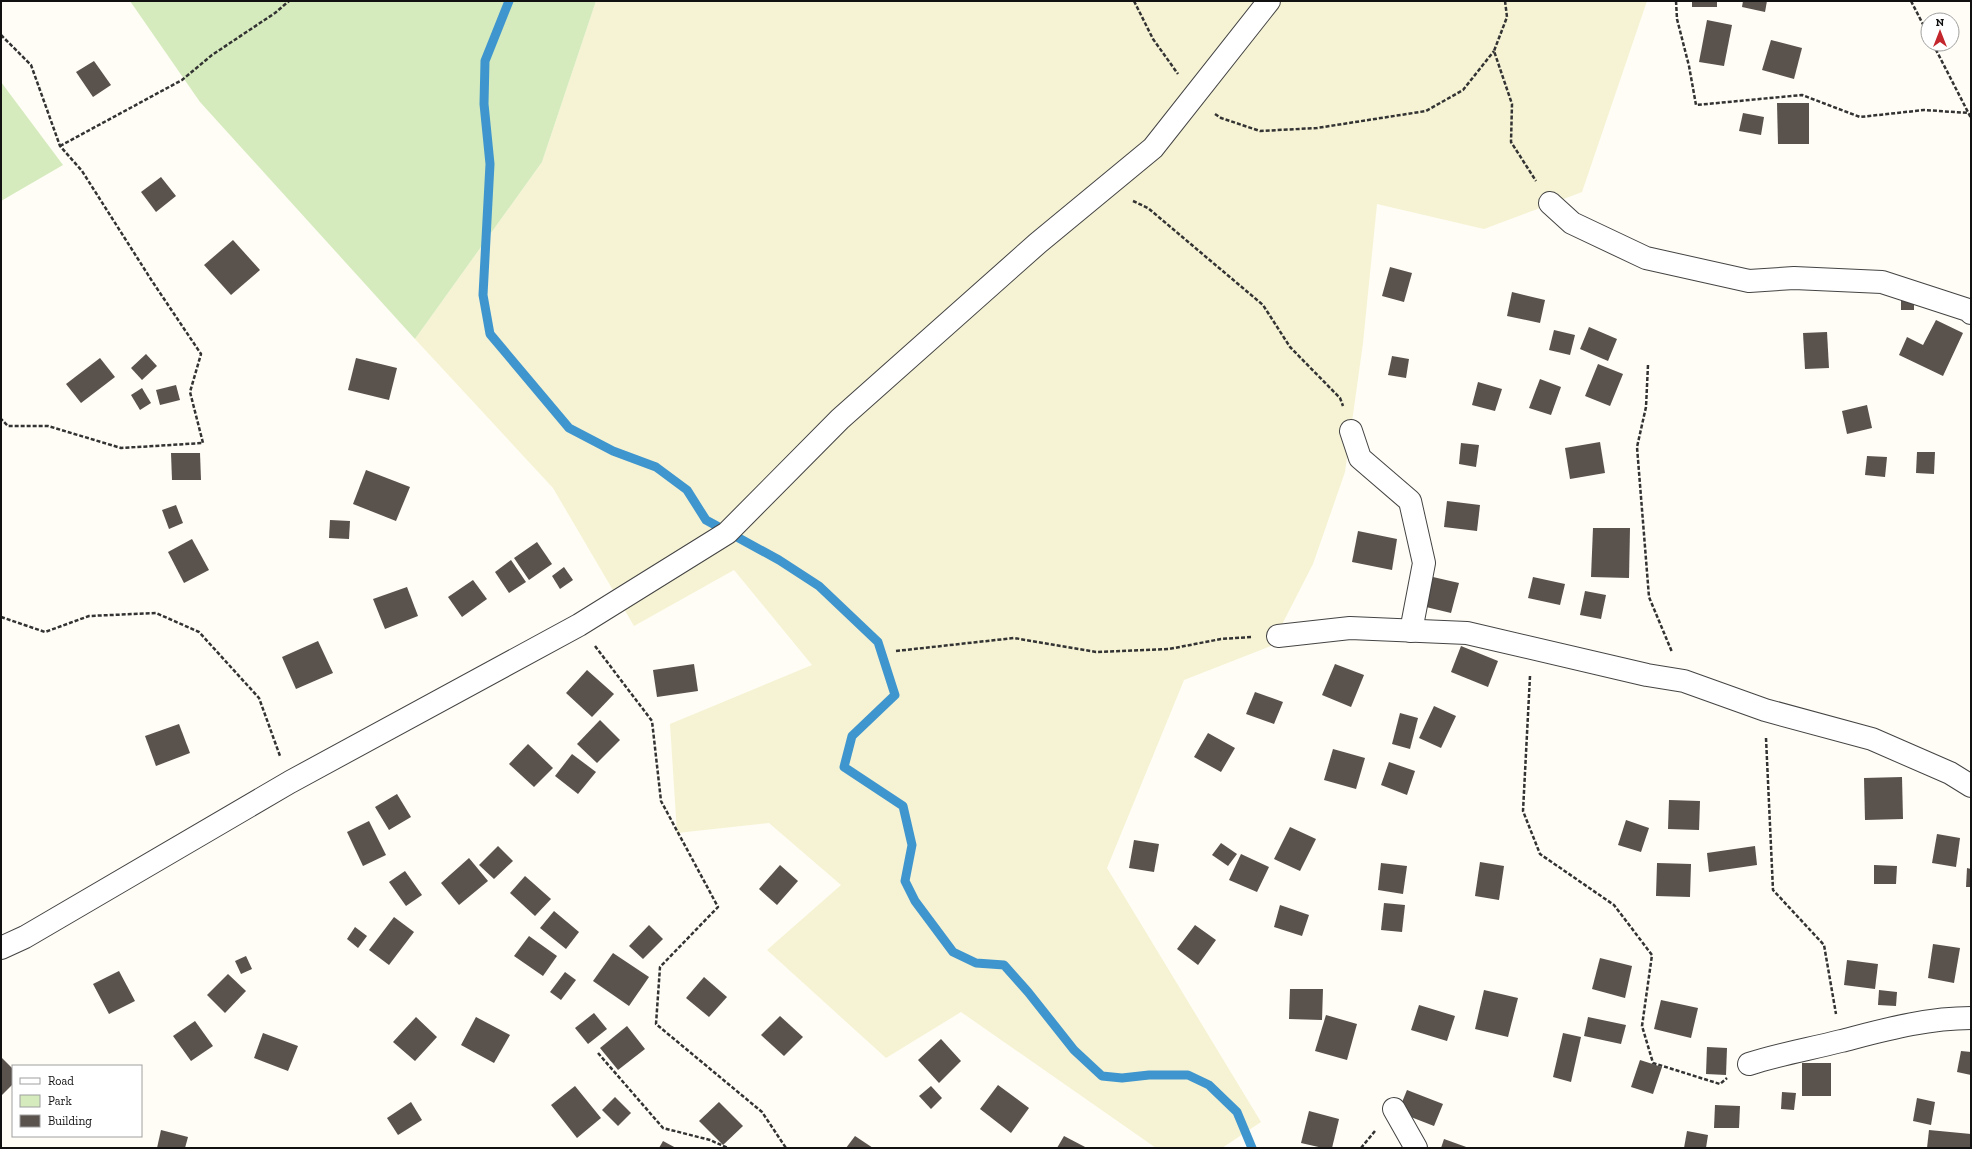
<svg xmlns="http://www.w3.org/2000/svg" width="1972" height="1149" viewBox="0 0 1972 1149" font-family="'Zilla Slab',serif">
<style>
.farmland{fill:#f6f3d4}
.green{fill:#d5ebbd}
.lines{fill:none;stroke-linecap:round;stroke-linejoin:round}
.stream{stroke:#3f96cf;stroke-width:9}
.building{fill:#5a524d}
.minor-casing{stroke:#444;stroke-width:24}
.path{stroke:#333;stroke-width:2.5;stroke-dasharray:4 2;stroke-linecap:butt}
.minor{stroke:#fff;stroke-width:22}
</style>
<rect width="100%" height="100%" fill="#fffdf5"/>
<path class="farmland" d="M596 1H1647L1582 192 1484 229 1377 204 1363 343 1345 472 1313 564 1271 646 1184 680 1107 868 1261 1122 1222 1148H1156L961 1012 886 1058 767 950 841 885 769 823 677 833 670 724 812 665 734 570 634 626 553 488 415 339 542 162Z"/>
<g class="green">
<path d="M130 1H596L542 162 415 339 200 102Z"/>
<path d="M1 82 63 165 1 201Z"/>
</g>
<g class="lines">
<path class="stream" d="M509 1 485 61 484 104 490 164 483 295 490 334 569 428 613 451 656 467 687 490 706 520 779 560 819 586 878 642 895 695 852 736 844 767 903 806 912 845 905 881 915 901 953 952 976 963 1004 965 1028 992 1074 1050 1102 1076 1122 1078 1149 1075H1188L1209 1085 1237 1112 1252 1148"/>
</g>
<g class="building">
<rect x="1692" y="1" width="25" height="6"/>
<path d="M1743 1H1767L1765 12 1742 7Z"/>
<path d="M1707 20 1732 25 1724 66 1699 62Z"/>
<path d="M1771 40 1802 48 1794 79 1762 70Z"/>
<path d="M94 61 111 85 93 97 76 72Z"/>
<path d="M1777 103H1809V144H1778Z"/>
<path d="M1743 113 1764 117 1761 135 1739 131Z"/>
<path d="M161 177 176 196 156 212 141 192Z"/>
<path d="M233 240 260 270 231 295 204 265Z"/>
<path d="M1390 267 1412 273 1404 302 1382 296Z"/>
<path d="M1512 292 1545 300 1540 323 1507 316Z"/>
<rect x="1901" y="295" width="13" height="15"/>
<path d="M1936 320 1963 333 1943 376 1899 355 1907 337 1923 345Z"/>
<path d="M1589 327 1617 339 1608 361 1580 349Z"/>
<path d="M1554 330 1575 335 1570 355 1549 350Z"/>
<path d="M1827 332 1829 368 1805 369 1803 333Z"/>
<path d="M146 354 157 366 142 380 131 368Z"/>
<path d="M1392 356 1409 359 1406 378 1388 375Z"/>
<path d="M100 358 115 377 81 403 66 384Z"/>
<path d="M356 358 397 368 389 400 348 390Z"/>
<path d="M1598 364 1623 374 1610 406 1585 396Z"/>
<path d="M1540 379 1561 387 1551 415 1529 408Z"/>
<path d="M1478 382 1502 389 1495 411 1472 405Z"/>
<path d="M176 385 180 400 160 405 156 390Z"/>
<path d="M142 388 151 403 140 410 131 395Z"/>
<path d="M1867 405 1872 428 1847 434 1842 411Z"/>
<path d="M1600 442 1605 473 1570 479 1565 448Z"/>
<path d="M1461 443 1479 445 1476 467 1459 464Z"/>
<path d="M1917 452H1935L1934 474 1916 473Z"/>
<path d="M171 453H200L201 480H172Z"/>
<path d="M1867 456 1887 457 1885 477 1865 475Z"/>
<path d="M366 470 410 487 396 521 353 504Z"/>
<path d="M1447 501 1480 505 1477 531 1444 527Z"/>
<path d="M176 505 183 523 169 529 162 510Z"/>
<path d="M330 520 350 521 349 539 329 538Z"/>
<path d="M1593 528H1630L1629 578 1591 577Z"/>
<path d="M1358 531 1397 539 1392 570 1352 562Z"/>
<path d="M192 539 209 570 184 583 168 552Z"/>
<path d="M537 542 552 564 529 580 514 558Z"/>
<path d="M511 560 526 582 509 593 495 572Z"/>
<path d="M564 567 573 580 560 589 552 576Z"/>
<path d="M1433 577 1459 583 1451 613 1426 607Z"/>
<path d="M1533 577 1565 584 1560 605 1528 598Z"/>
<path d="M473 580 487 599 462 617 448 597Z"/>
<path d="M407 587 418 616 385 629 373 599Z"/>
<path d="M1585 591 1606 595 1601 619 1580 615Z"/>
<path d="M318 641 333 673 296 689 282 657Z"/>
<path d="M1461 646 1498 661 1488 687 1451 672Z"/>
<path d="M694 664 698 691 657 697 653 670Z"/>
<path d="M1335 664 1364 675 1351 707 1322 695Z"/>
<path d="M587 670 614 694 592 717 566 693Z"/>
<path d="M1255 692 1283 702 1274 724 1246 714Z"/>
<path d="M1434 706 1456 716 1441 748 1419 738Z"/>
<path d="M1400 713 1418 718 1410 749 1392 744Z"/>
<path d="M600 720 620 740 597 763 577 744Z"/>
<path d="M179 724 190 753 156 766 145 736Z"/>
<path d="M1208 733 1235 748 1221 772 1194 757Z"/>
<path d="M528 744 553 768 534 787 509 764Z"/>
<path d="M1333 749 1365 758 1356 789 1324 780Z"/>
<path d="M572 754 596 772 578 794 555 776Z"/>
<path d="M1389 762 1415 771 1407 795 1381 785Z"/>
<path d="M1902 777 1903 819 1865 820 1864 778Z"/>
<path d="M397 794 411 817 389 830 375 807Z"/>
<path d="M1669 800 1700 801 1699 830 1668 829Z"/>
<path d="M1626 820 1649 828 1641 852 1618 845Z"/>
<path d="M369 821 386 855 363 866 347 832Z"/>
<path d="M1290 827 1316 839 1300 871 1274 859Z"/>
<path d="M1937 834 1960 838 1956 867 1932 863Z"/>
<path d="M1134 840 1159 844 1154 872 1129 868Z"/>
<path d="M1221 843 1237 854 1228 866 1212 855Z"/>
<path d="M498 846 513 861 494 879 479 865Z"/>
<path d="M1755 846 1757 865 1709 872 1707 853Z"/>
<path d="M1241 854 1269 867 1257 892 1229 880Z"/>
<path d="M469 858 488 881 459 905 441 883Z"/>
<path d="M1480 862 1504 866 1499 900 1475 896Z"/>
<path d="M1381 863 1407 866 1403 894 1378 890Z"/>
<path d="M1657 863 1691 864 1690 897 1656 896Z"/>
<path d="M780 865 798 881 777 905 759 889Z"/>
<path d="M1874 865 1897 866 1896 884H1874Z"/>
<path d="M1967 868 1971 869V887H1966Z"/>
<path d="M405 871 422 895 406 906 389 882Z"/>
<path d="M525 876 551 899 535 916 510 893Z"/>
<path d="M1384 903 1405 905 1402 932 1381 930Z"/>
<path d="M1280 905 1309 915 1302 936 1274 927Z"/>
<path d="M554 911 579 932 566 949 540 928Z"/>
<path d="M394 917 414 932 389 965 369 950Z"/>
<path d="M649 925 663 939 643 959 629 946Z"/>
<path d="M1195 925 1216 940 1198 965 1177 949Z"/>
<path d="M355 927 367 936 358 948 347 939Z"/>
<path d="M529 936 557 956 543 976 514 956Z"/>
<path d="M1933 944 1960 948 1954 983 1928 978Z"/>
<path d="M613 953 649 977 629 1006 593 981Z"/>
<path d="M246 956 252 969 241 974 235 961Z"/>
<path d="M1600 958 1632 966 1625 998 1592 989Z"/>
<path d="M1847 960 1878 964 1875 989 1844 985Z"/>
<path d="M119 971 135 1001 109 1014 93 984Z"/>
<path d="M565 972 576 980 561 1000 550 992Z"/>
<path d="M228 974 246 991 225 1013 207 995Z"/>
<path d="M704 977 727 997 709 1017 686 998Z"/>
<path d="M1290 989H1323L1322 1020 1289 1019Z"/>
<path d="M1484 990 1518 998 1508 1037 1475 1029Z"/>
<path d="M1879 990 1897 992 1896 1006 1878 1005Z"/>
<path d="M1661 1000 1698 1008 1691 1038 1654 1029Z"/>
<path d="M1419 1005 1455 1016 1447 1041 1411 1030Z"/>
<path d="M594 1013 607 1029 588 1044 575 1028Z"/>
<path d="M1326 1015 1357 1024 1347 1060 1315 1051Z"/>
<path d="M780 1016 803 1037 784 1056 761 1035Z"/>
<path d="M416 1017 437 1037 415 1061 393 1042Z"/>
<path d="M476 1017 510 1035 494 1063 461 1045Z"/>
<path d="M1588 1017 1626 1025 1621 1044 1584 1036Z"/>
<path d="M195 1021 213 1046 191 1061 173 1036Z"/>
<path d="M627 1026 645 1049 618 1070 600 1048Z"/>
<path d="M263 1033 298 1046 288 1071 254 1058Z"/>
<path d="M1563 1033 1581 1037 1571 1082 1553 1077Z"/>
<path d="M941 1039 961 1061 939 1083 918 1060Z"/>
<path d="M1707 1047 1727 1048 1726 1075 1706 1074Z"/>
<path d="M1961 1051 1971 1052V1075L1957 1072Z"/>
<path d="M1 1057 13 1069V1084L1 1096Z"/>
<path d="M1640 1060 1662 1067 1653 1094 1631 1087Z"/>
<rect x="1802" y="1063" width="29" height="33"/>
<path d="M998 1085 1029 1108 1011 1133 980 1109Z"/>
<path d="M575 1086 601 1118 577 1138 551 1105Z"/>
<path d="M931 1086 942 1098 931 1109 919 1096Z"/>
<path d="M1407 1090 1443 1104 1434 1126 1398 1112Z"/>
<path d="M1782 1092 1796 1093 1794 1110 1781 1109Z"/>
<path d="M615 1097 631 1113 618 1126 602 1110Z"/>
<path d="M1917 1098 1935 1102 1931 1125 1913 1121Z"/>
<path d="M411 1102 422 1120 398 1135 387 1118Z"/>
<path d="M719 1102 743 1126 723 1145 699 1121Z"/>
<path d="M1715 1105 1740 1106 1739 1128H1714Z"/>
<path d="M1309 1111 1339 1119 1332 1148H1323L1301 1143Z"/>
<path d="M161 1130 188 1137 185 1148H157Z"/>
<path d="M1929 1130 1971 1134V1148H1927Z"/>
<path d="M1687 1131 1708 1135 1706 1148H1684Z"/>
<path d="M855 1136 873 1148H846Z"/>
<path d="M1064 1136 1087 1148H1057Z"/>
<path d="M1444 1139 1469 1148H1441Z"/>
<path d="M663 1141 676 1148H659Z"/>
</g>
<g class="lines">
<g class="minor-casing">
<g id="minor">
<path d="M1550 203 1572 223 1646 258 1749 281 1794 278 1882 282 1968 310 1971 313"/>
<path d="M1351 431 1360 458 1410 501 1424 563 1411 631"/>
<path d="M1278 636 1350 628 1467 633 1647 675 1684 681 1765 710 1872 739 1950 773 1971 786"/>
<path d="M1 948 25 937 290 782 579 625 727 533 840 419 1038 243 1153 148 1269 1"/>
<path d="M1749 1064C1779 1054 1810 1049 1841 1041 1884 1030 1926 1018 1971 1018"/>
<path d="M1394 1109 1416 1148"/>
</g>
</g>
<g class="path">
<path d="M1134 1 1153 39 1178 74"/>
<path d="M1505 1 1507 17 1494 51 1512 104 1511 142 1536 181"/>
<path d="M1676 1 1677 19 1689 66 1696 105 1802 95 1860 117 1924 110 1969 113"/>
<path d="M1911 1 1928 34"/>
<path d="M1 35 31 65 60 146 82 171 152 281 201 354 190 392 203 443 121 448 48 426H8L1 419"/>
<path d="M1933 44 1971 118"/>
<path d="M1215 114 1221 118 1260 131 1317 128 1426 111 1463 90 1494 51"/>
<path d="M60 146 182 80 212 55 275 13 289 1"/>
<path d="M1133 201 1148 208 1263 305 1290 347 1340 398 1343 406"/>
<path d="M1648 365 1646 407 1637 447 1649 597 1672 652"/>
<path d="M1 617 45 632 89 616 156 613 199 632 259 698 280 756"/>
<path d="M595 646 652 721 661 801 718 907 660 967 656 1024 762 1112 786 1148"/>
<path d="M896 651 1014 638 1096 652 1169 649 1221 639 1252 637"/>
<path d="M1530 676 1523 811 1540 854 1614 905 1652 955 1642 1026 1653 1063 1720 1084 1727 1078"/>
<path d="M1766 738 1773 890 1824 945 1836 1014"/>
<path d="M598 1053 663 1128 710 1140 728 1148"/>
<path d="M1361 1148 1375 1131"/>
</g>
<use href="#minor" class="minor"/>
</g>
<rect width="1972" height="1149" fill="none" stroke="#111111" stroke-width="4"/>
<rect x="12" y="1065" width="130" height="72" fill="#ffffff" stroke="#a0a0a0"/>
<rect x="20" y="1078" width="20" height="6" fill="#ffffff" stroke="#a0a0a0"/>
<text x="48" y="1085" font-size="12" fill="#111111">Road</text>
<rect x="20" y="1095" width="20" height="12" fill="#d5ebbd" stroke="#a0a0a0"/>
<text x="48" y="1105" font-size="12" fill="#111111">Park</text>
<rect x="20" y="1115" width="20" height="12" fill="#5a524d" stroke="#a0a0a0"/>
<text x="48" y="1125" font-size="12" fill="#111111">Building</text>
<g transform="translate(1940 32)"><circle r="19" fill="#ffffff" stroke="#a0a0a0"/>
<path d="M0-3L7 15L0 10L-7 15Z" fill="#c4262e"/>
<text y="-6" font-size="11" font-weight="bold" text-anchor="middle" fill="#111111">N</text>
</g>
</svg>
